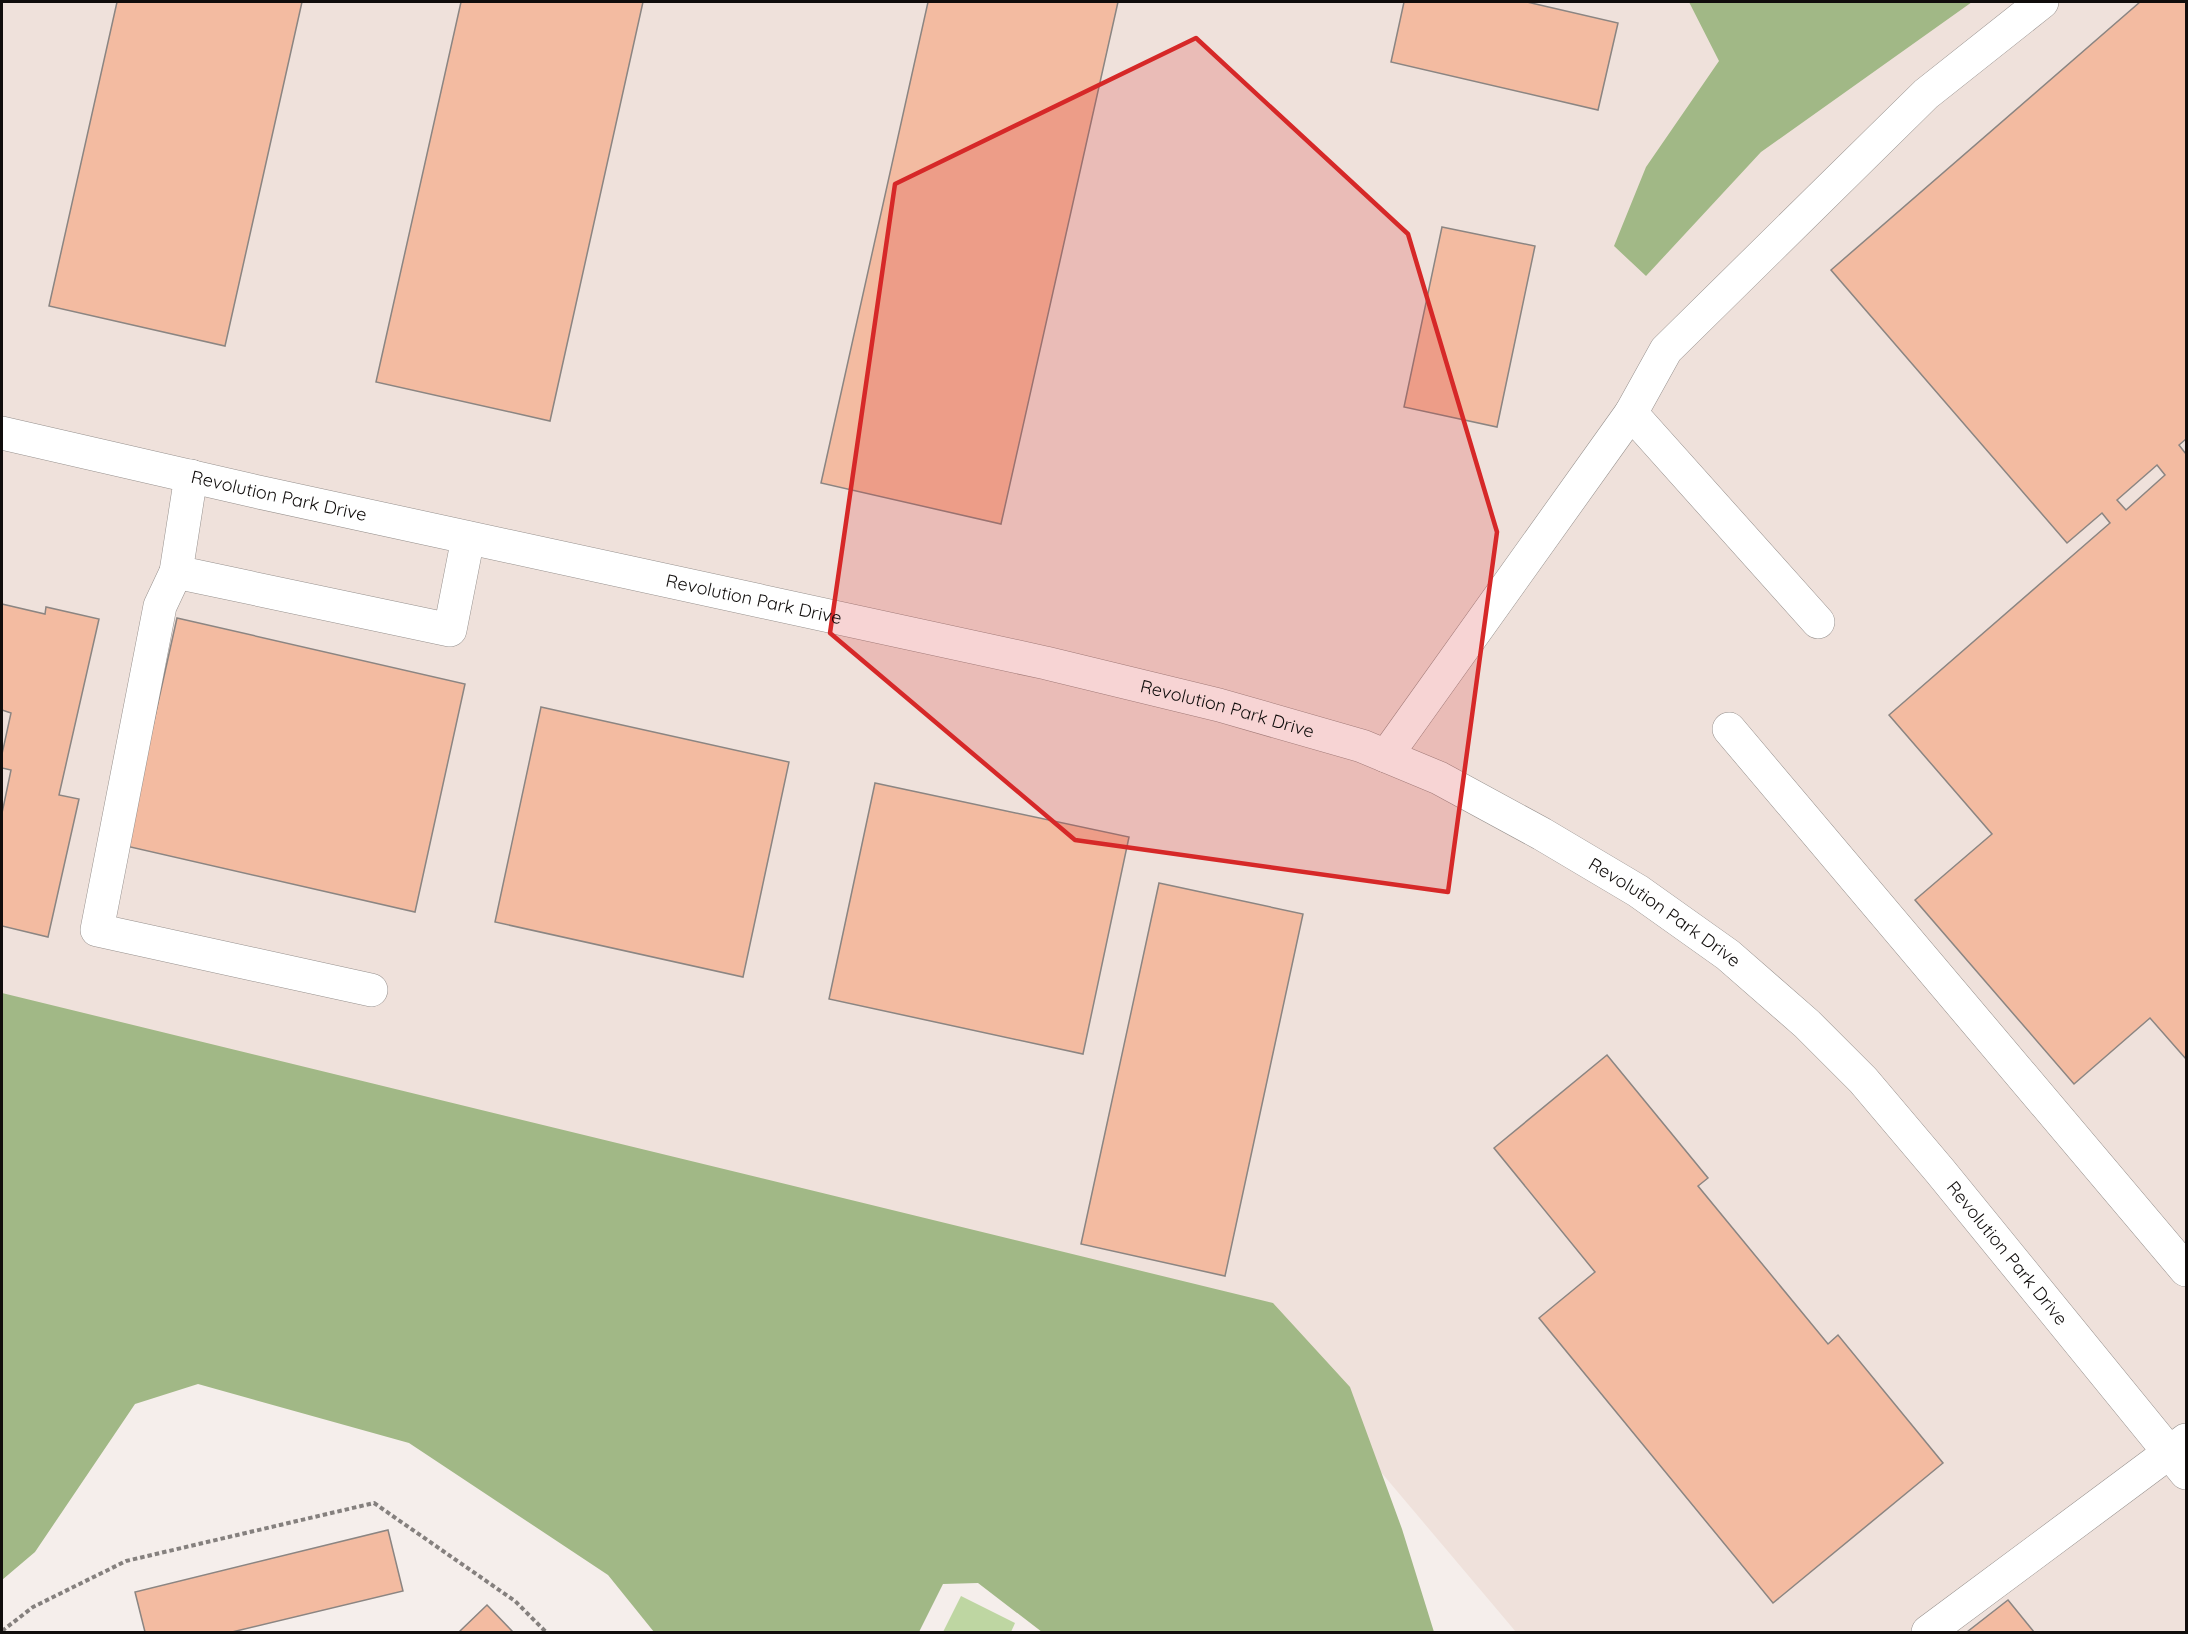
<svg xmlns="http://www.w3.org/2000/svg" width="2188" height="1634" viewBox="0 0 2188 1634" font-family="Quicksand,sans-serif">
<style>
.built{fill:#efe1db}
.green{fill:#bed6a2}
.forest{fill:#a1b886}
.building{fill:#f3bba1;stroke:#8b8582;stroke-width:1.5;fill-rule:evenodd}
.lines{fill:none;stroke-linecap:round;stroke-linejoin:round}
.minor-casing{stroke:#96908d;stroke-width:34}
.path{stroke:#85807e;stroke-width:4;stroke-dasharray:4.5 3;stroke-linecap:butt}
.minor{stroke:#fff;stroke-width:33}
.marked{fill:#d62828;fill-opacity:0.2;stroke:#d62828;stroke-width:4.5;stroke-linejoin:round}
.labels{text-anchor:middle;stroke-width:6;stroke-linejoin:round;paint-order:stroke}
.street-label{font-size:18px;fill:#100d0c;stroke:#fefdfc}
</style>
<rect width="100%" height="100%" fill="#f5eeeb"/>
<path class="built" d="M2 2H2186V1632H1516L1288 1362 2 1015Z"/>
<path class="green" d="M961 1596 1015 1623 1011 1632H943Z"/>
<g class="forest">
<path d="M1689 2H1972L1761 152 1646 276 1614 246 1646 167 1719 61Z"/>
<path d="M2 993 1273 1303 1350 1387 1402 1529 1434 1632H1042L978 1583 943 1584 919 1632H654L608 1575 409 1443 198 1384 135 1404 35 1552 2 1580Z"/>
</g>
<g class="building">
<path d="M117 2H302L225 346 49 306Z"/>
<path d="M461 2H643L550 421 376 382Z"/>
<path d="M928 2H1118L1001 524 821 483Z"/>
<path d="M1404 2H1527L1618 23 1598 110 1391 62Z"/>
<path d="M2140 2H2186V439L2179 445 2186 454V1059L2150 1018 2074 1084 1915 900 1992 834 1889 715 2110 523 2102 513 2067 543 1831 270ZM2157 465 2165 475 2126 510 2117 500Z"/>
<path d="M1442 227 1535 246 1497 427 1404 407Z"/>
<path d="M2 604 45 614 46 607 99 619 59 795 79 799 48 937 2 926V813L11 770 2 768V754L11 713 2 710Z"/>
<path d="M177 618 465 684 415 912 126 846Z"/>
<path d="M541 707 789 762 743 977 495 922Z"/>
<path d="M875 783 1129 837 1083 1054 829 999Z"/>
<path d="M1159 883 1303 914 1225 1276 1081 1244Z"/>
<path d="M1607 1055 1708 1178 1698 1186 1828 1344 1838 1335 1943 1463 1773 1603 1539 1318 1595 1272 1494 1148Z"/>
<path d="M388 1530 403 1591 232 1632H145L135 1592Z"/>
<path d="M2008 1600 2034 1632H1967Z"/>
<path d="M487 1605 513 1632H459Z"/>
</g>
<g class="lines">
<g class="minor-casing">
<g id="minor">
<path d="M1631 413 1666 350 1926 94 2042 2"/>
<path id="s1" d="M2 433 254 491 1046 663 1219 705 1362 746 1439 778 1542 834 1638 891 1728 955 1807 1024 1863 1080 1940 1171 2186 1473"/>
<path d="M191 476 176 572 450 630 468 538"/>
<path d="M176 572 160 606 97 930 371 990"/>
<path d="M1729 729 2186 1270"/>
<path d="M1386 756 1631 413 1818 622"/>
<path d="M1928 1632 2186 1440"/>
</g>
</g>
<path class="path" d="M2 1631 33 1607 126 1561 374 1503 515 1601 546 1632"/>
<use href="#minor" class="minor"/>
</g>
<path class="marked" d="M1196 38 1408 234 1497 532 1448 892 1075 840 830 633 895 184Z"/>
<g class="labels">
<g class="street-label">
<text dy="6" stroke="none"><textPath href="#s1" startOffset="284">Revolution Park Drive</textPath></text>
<text dy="6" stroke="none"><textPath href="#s1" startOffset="770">Revolution Park Drive</textPath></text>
<text dy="6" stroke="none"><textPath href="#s1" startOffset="1256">Revolution Park Drive</textPath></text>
<text dy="6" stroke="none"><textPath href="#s1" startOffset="1742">Revolution Park Drive</textPath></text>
<text dy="6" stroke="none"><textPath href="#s1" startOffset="2228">Revolution Park Drive</textPath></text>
</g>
</g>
<rect width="2188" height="1634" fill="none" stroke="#100d0c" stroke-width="6"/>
</svg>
